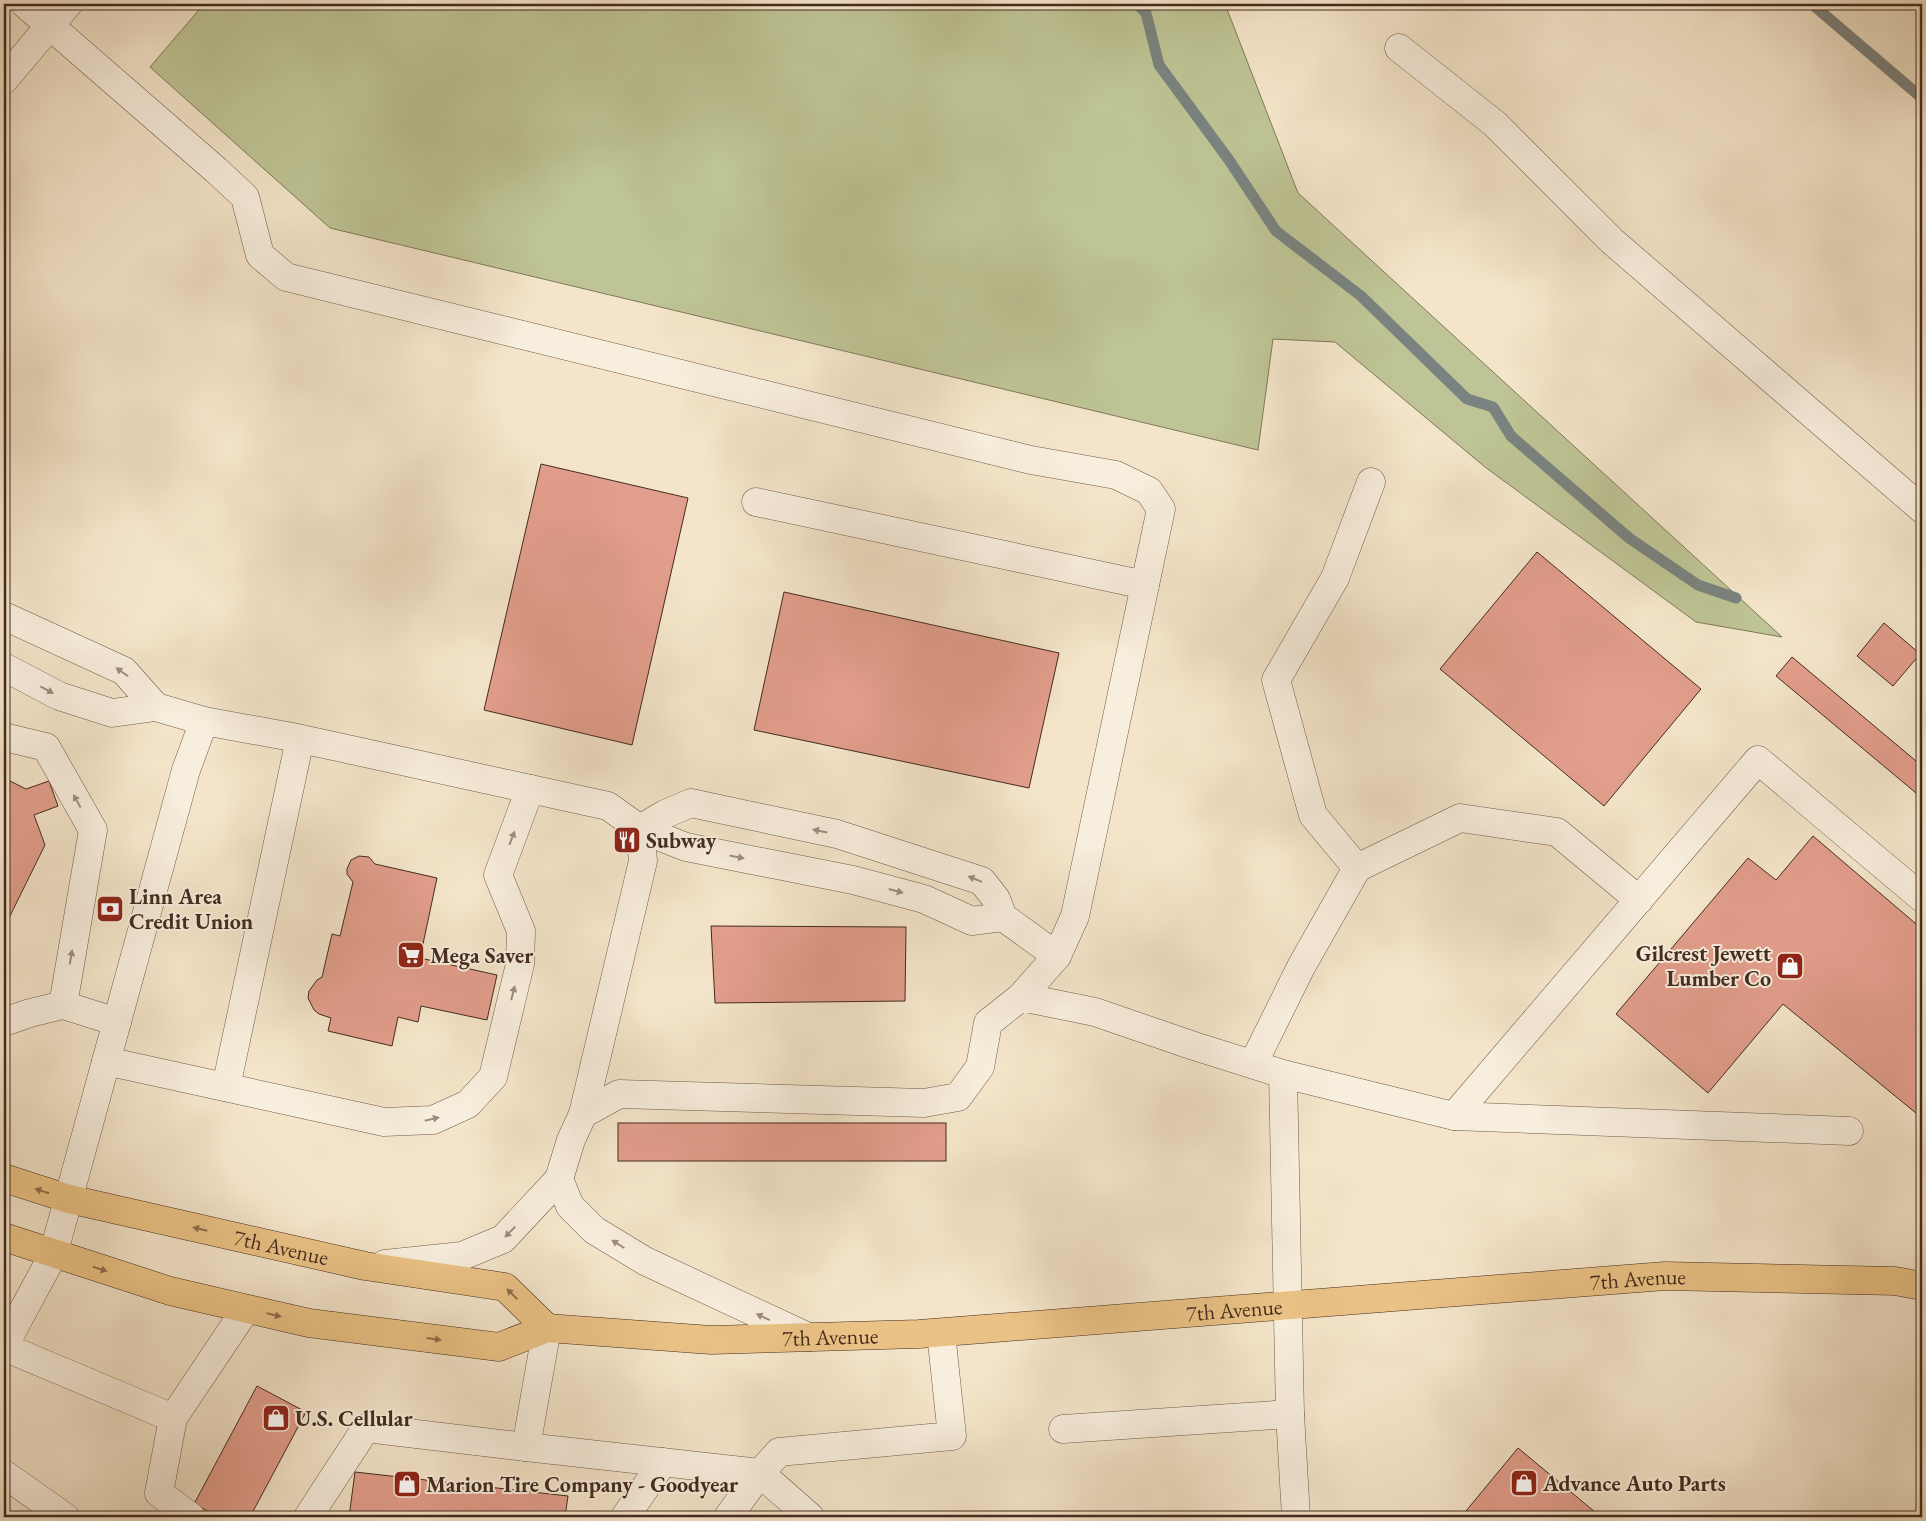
<svg xmlns="http://www.w3.org/2000/svg" width="1926" height="1521" viewBox="0 0 1926 1521" font-family="'EB Garamond',serif">
<style>
.green{fill:#bec495;stroke:#80785a}
.lines{fill:none;stroke-linecap:round;stroke-linejoin:round}
.stream{stroke:#7a837f;stroke-width:11}
.building{fill:#e29e8c;stroke:#432b1f}
.minor-casing{stroke:#6f5a4a;stroke-width:29}
.major-casing{stroke:#432b1f;stroke-width:29}
.minor{stroke:#f8eedd;stroke-width:28}
.major{stroke:#eac285;stroke-width:28}
.oneway{fill:#9e8c7e}
.oneway2{fill:#8e6f4d}
.labels{text-anchor:middle;stroke-width:4;stroke-linejoin:round;paint-order:stroke}
.poi-label{font-size:22px;font-weight:bold;fill:#432b1f;stroke:#f8eedd;text-anchor:start}
.street-label{font-size:22px;fill:#432b1f;stroke:#f8eedd}
</style>
<rect width="100%" height="100%" fill="#f4e5ca"/>
<filter id="stains"><feTurbulence type="fractalNoise" baseFrequency=".004" numOctaves="4"/><feColorMatrix values="0 0 0 0 .2 0 0 0 0 .09 0 0 0 0 .02 0 0 0 .5 -.17"/></filter>
<radialGradient id="worn" r=".72"><stop offset=".6" stop-color="#630" stop-opacity="0"/><stop offset="1" stop-color="#630" stop-opacity=".3"/></radialGradient>
<path class="green" d="M204 4H1225L1298 193 1782 637 1696 622 1485 467 1335 342 1273 339 1258 450 330 228 150 67Z"/>
<g class="lines">
<g class="stream">
<path d="M1137 4 1146 13 1159 65 1229 160 1276 231 1361 296 1467 399 1493 407 1511 436 1629 538 1698 585 1736 598"/>
<path d="M1812 4 1922 98"/>
</g>
</g>
<g class="building">
<path d="M541 464 688 498 632 745 484 710Z"/>
<path d="M1537 552 1701 689 1604 806 1440 669Z"/>
<path d="M784 592 1059 653 1029 788 754 730Z"/>
<path d="M1884 623 1920 654 1893 686 1857 656Z"/>
<path d="M1792 657 1922 766V798L1776 676Z"/>
<path d="M4 778 26 789 49 781 58 806 34 815 45 845 4 928Z"/>
<path d="M1813 836 1922 929V1118L1783 1004 1708 1093 1616 1014 1748 858 1776 880Z"/>
<path d="M359 856 369 857 375 864 437 878 420 958 497 975 487 1020 421 1006 418 1022 398 1017 392 1046 328 1031 331 1018 319 1014 314 1010 308 998 309 991 317 980 322 977 332 934 340 936 353 882 347 874V869L351 860Z"/>
<path d="M711 926 906 927 905 1001 715 1003Z"/>
<rect x="618" y="1123" width="328" height="38"/>
<path d="M257 1386 306 1412 250 1517H219L194 1504Z"/>
<path d="M1518 1448 1601 1517H1461Z"/>
<path d="M355 1472 568 1496 565 1517H349Z"/>
</g>
<g class="lines">
<g class="minor-casing">
<g id="minor">
<path d="M25 4 216 170 245 197 260 255 286 277 1031 460 1116 475 1149 491 1161 509 1075 916 1057 956 1020 998"/>
<path d="M1399 48 1495 124 1612 241 1922 509"/>
<path d="M4 80 68 4"/>
<path d="M756 502 1145 585"/>
<path d="M4 616 124 671 156 707"/>
<path d="M4 667 59 696 112 713 156 707 204 721"/>
<path d="M4 737 46 747 93 830 63 1005"/>
<path d="M640 829 665 814 691 803 837 834 982 881 996 899 1003 917 1057 956"/>
<path d="M640 829 686 847 853 880 924 899 972 921 1003 917"/>
<path d="M1357 868 1460 818 1557 832 1639 900"/>
<path d="M4 1022 30 1013 63 1005 117 1022"/>
<path d="M106 1061 384 1122 433 1120 468 1104 493 1077 520 964 521 931 498 875 530 789"/>
<path d="M1253 1064 1301 967 1357 868 1313 815 1276 680 1335 578 1371 482"/>
<path d="M1283 1074 1454 1116 1758 760 1922 898"/>
<path d="M226 1087 300 739"/>
<path d="M1454 1116 1849 1131"/>
<path d="M559 1179 571 1140 583 1114 619 1094 924 1103 958 1097 980 1067 988 1023 1021 997 1095 1012 1194 1046 1283 1074 1290 1414 1063 1429"/>
<path d="M385 1264 462 1256 503 1239 559 1179 570 1206 594 1230 645 1261 808 1337"/>
<path d="M4 1346 53 1255 186 770 204 721 292 737 608 806 640 829 643 861 583 1114"/>
<path d="M4 1347 173 1418"/>
<path d="M1290 1414 1296 1517"/>
<path d="M526 1447 760 1473 810 1517"/>
<path d="M4 1474 65 1517"/>
<path d="M191 1517 159 1493 173 1418 246 1309"/>
<path d="M308 1517 366 1428 526 1447 547 1328"/>
<path d="M625 1517 663 1462"/>
<path d="M728 1517 760 1473 779 1452 952 1436 941 1333"/>
</g>
</g>
<g class="major-casing">
<g id="major">
<path id="s1" d="M4 1178 69 1199 365 1266 505 1287 547 1328"/>
<path id="s2" d="M4 1237 170 1291 309 1323 499 1347 547 1328 711 1340 919 1334 1665 1276 1895 1281 1922 1286"/>
</g>
</g>
<use href="#minor" class="minor"/>
<use href="#major" class="major"/>
</g>
<defs><path id="oneway-solid" d="M-6-.8H1V-3.2L6.5 0L1 3.2V.8H-6Z" transform="scale(1.25)"/></defs>
<g class="oneway">
<use href="#oneway-solid" transform="translate(122 672) rotate(-145)"/>
<use href="#oneway-solid" transform="translate(47 690) rotate(28)"/>
<use href="#oneway-solid" transform="translate(77 801) rotate(-119)"/>
<use href="#oneway-solid" transform="translate(820 831) rotate(-168)"/>
<use href="#oneway-solid" transform="translate(512 838) rotate(-69)"/>
<use href="#oneway-solid" transform="translate(737 857) rotate(11)"/>
<use href="#oneway-solid" transform="translate(975 879) rotate(-158)"/>
<use href="#oneway-solid" transform="translate(896 891) rotate(15)"/>
<use href="#oneway-solid" transform="translate(71 957) rotate(-80)"/>
<use href="#oneway-solid" transform="translate(513 993) rotate(-76)"/>
<use href="#oneway-solid" transform="translate(432 1119) rotate(-13)"/>
<use href="#oneway-solid" transform="translate(510 1232) rotate(134)"/>
<use href="#oneway-solid" transform="translate(618 1244) rotate(-148)"/>
<use href="#oneway-solid" transform="translate(763 1317) rotate(-155)"/>
</g>
<g class="oneway2">
<use href="#oneway-solid" transform="translate(42 1191) rotate(-162)"/>
<use href="#oneway-solid" transform="translate(200 1229) rotate(-167)"/>
<use href="#oneway-solid" transform="translate(100 1269) rotate(18)"/>
<use href="#oneway-solid" transform="translate(512 1294) rotate(-136)"/>
<use href="#oneway-solid" transform="translate(274 1315) rotate(13)"/>
<use href="#oneway-solid" transform="translate(434 1339) rotate(7)"/>
</g>
<defs>
<g id="restaurant-square" transform="scale(1.4375)"><rect x="-9" y="-9" width="18" height="18" rx="4" fill="#8f2418" stroke="#f8eedd"/><path d="M-5-6h1v4h1v-4h1v4h1v-4h1v5L-1.5 .5V6h-2V.5L-5-1ZM5-6V6H3V1.5H1.5Q1.5-4 5-6Z" fill="#fff"/></g>
<g id="bank-square" transform="scale(1.4375)"><rect x="-9" y="-9" width="18" height="18" rx="4" fill="#8f2418" stroke="#f8eedd"/><path d="M-6-4H6V4H-6ZM0-2.3a2.3 2.3 0 1 0 0 4.6a2.3 2.3 0 1 0 0-4.6Z" fill="#fff"/></g>
<g id="supermarket-square" transform="scale(1.4375)"><rect x="-9" y="-9" width="18" height="18" rx="4" fill="#8f2418" stroke="#f8eedd"/><path d="M-6-5.5h2.5l.6 2H6L4.5 2H-2.5L-4.4-4H-6ZM-1.5 3.2a1.3 1.3 0 1 0 .1 0ZM3 3.2a1.3 1.3 0 1 0 .1 0Z" fill="#fff"/></g>
<g id="shop-square" transform="scale(1.4375)"><rect x="-9" y="-9" width="18" height="18" rx="4" fill="#8f2418" stroke="#f8eedd"/><path d="M-5-2.5h2.3a2.7 3.5 0 0 1 5.4 0H5L5.5 6h-11ZM-1.5-2.5h3a1.5 2.3 0 0 0-3 0Z" fill="#fff"/></g>
</defs>
<g fill-rule="evenodd">
<use href="#restaurant-square" x="627" y="840"/>
<use href="#bank-square" x="110" y="909"/>
<use href="#supermarket-square" x="411" y="955"/>
<use href="#shop-square" x="1790" y="966"/>
<use href="#shop-square" x="276" y="1418"/>
<use href="#shop-square" x="1524" y="1483"/>
<use href="#shop-square" x="407" y="1484"/>
</g>
<g class="labels">
<g class="poi-label">
<text x="646" y="848">Subway</text>
<text x="129" y="904">Linn Area<tspan x="129" dy="25">Credit Union</tspan></text>
<text x="1771" y="961" text-anchor="end">Gilcrest Jewett<tspan x="1771" dy="25">Lumber Co</tspan></text>
<text x="430" y="963">Mega Saver</text>
<text x="295" y="1426">U.S. Cellular</text>
<text x="1543" y="1491">Advance Auto Parts</text>
<text x="426" y="1492">Marion Tire Company - Goodyear</text>
</g>
<g class="street-label">
<text dy="8" stroke="none"><textPath href="#s1" startOffset="286">7th Avenue</textPath></text>
<text dy="8" stroke="none"><textPath href="#s2" startOffset="1654">7th Avenue</textPath></text>
<text dy="8" stroke="none"><textPath href="#s2" startOffset="1249">7th Avenue</textPath></text>
<text dy="8" stroke="none"><textPath href="#s2" startOffset="844">7th Avenue</textPath></text>
</g>
</g>
<rect width="1926" height="1521" fill="none" stroke="#f4e5ca" stroke-width="20"/>
<rect x="5" y="5" width="1916" height="1511" fill="none" stroke="#432b1f" stroke-width="2.5"/>
<rect x="10" y="10" width="1906" height="1501" fill="none" stroke="#432b1f"/>
<rect width="100%" height="100%" filter="url(#stains)"/>
<rect width="100%" height="100%" fill="url(#worn)"/>
</svg>
